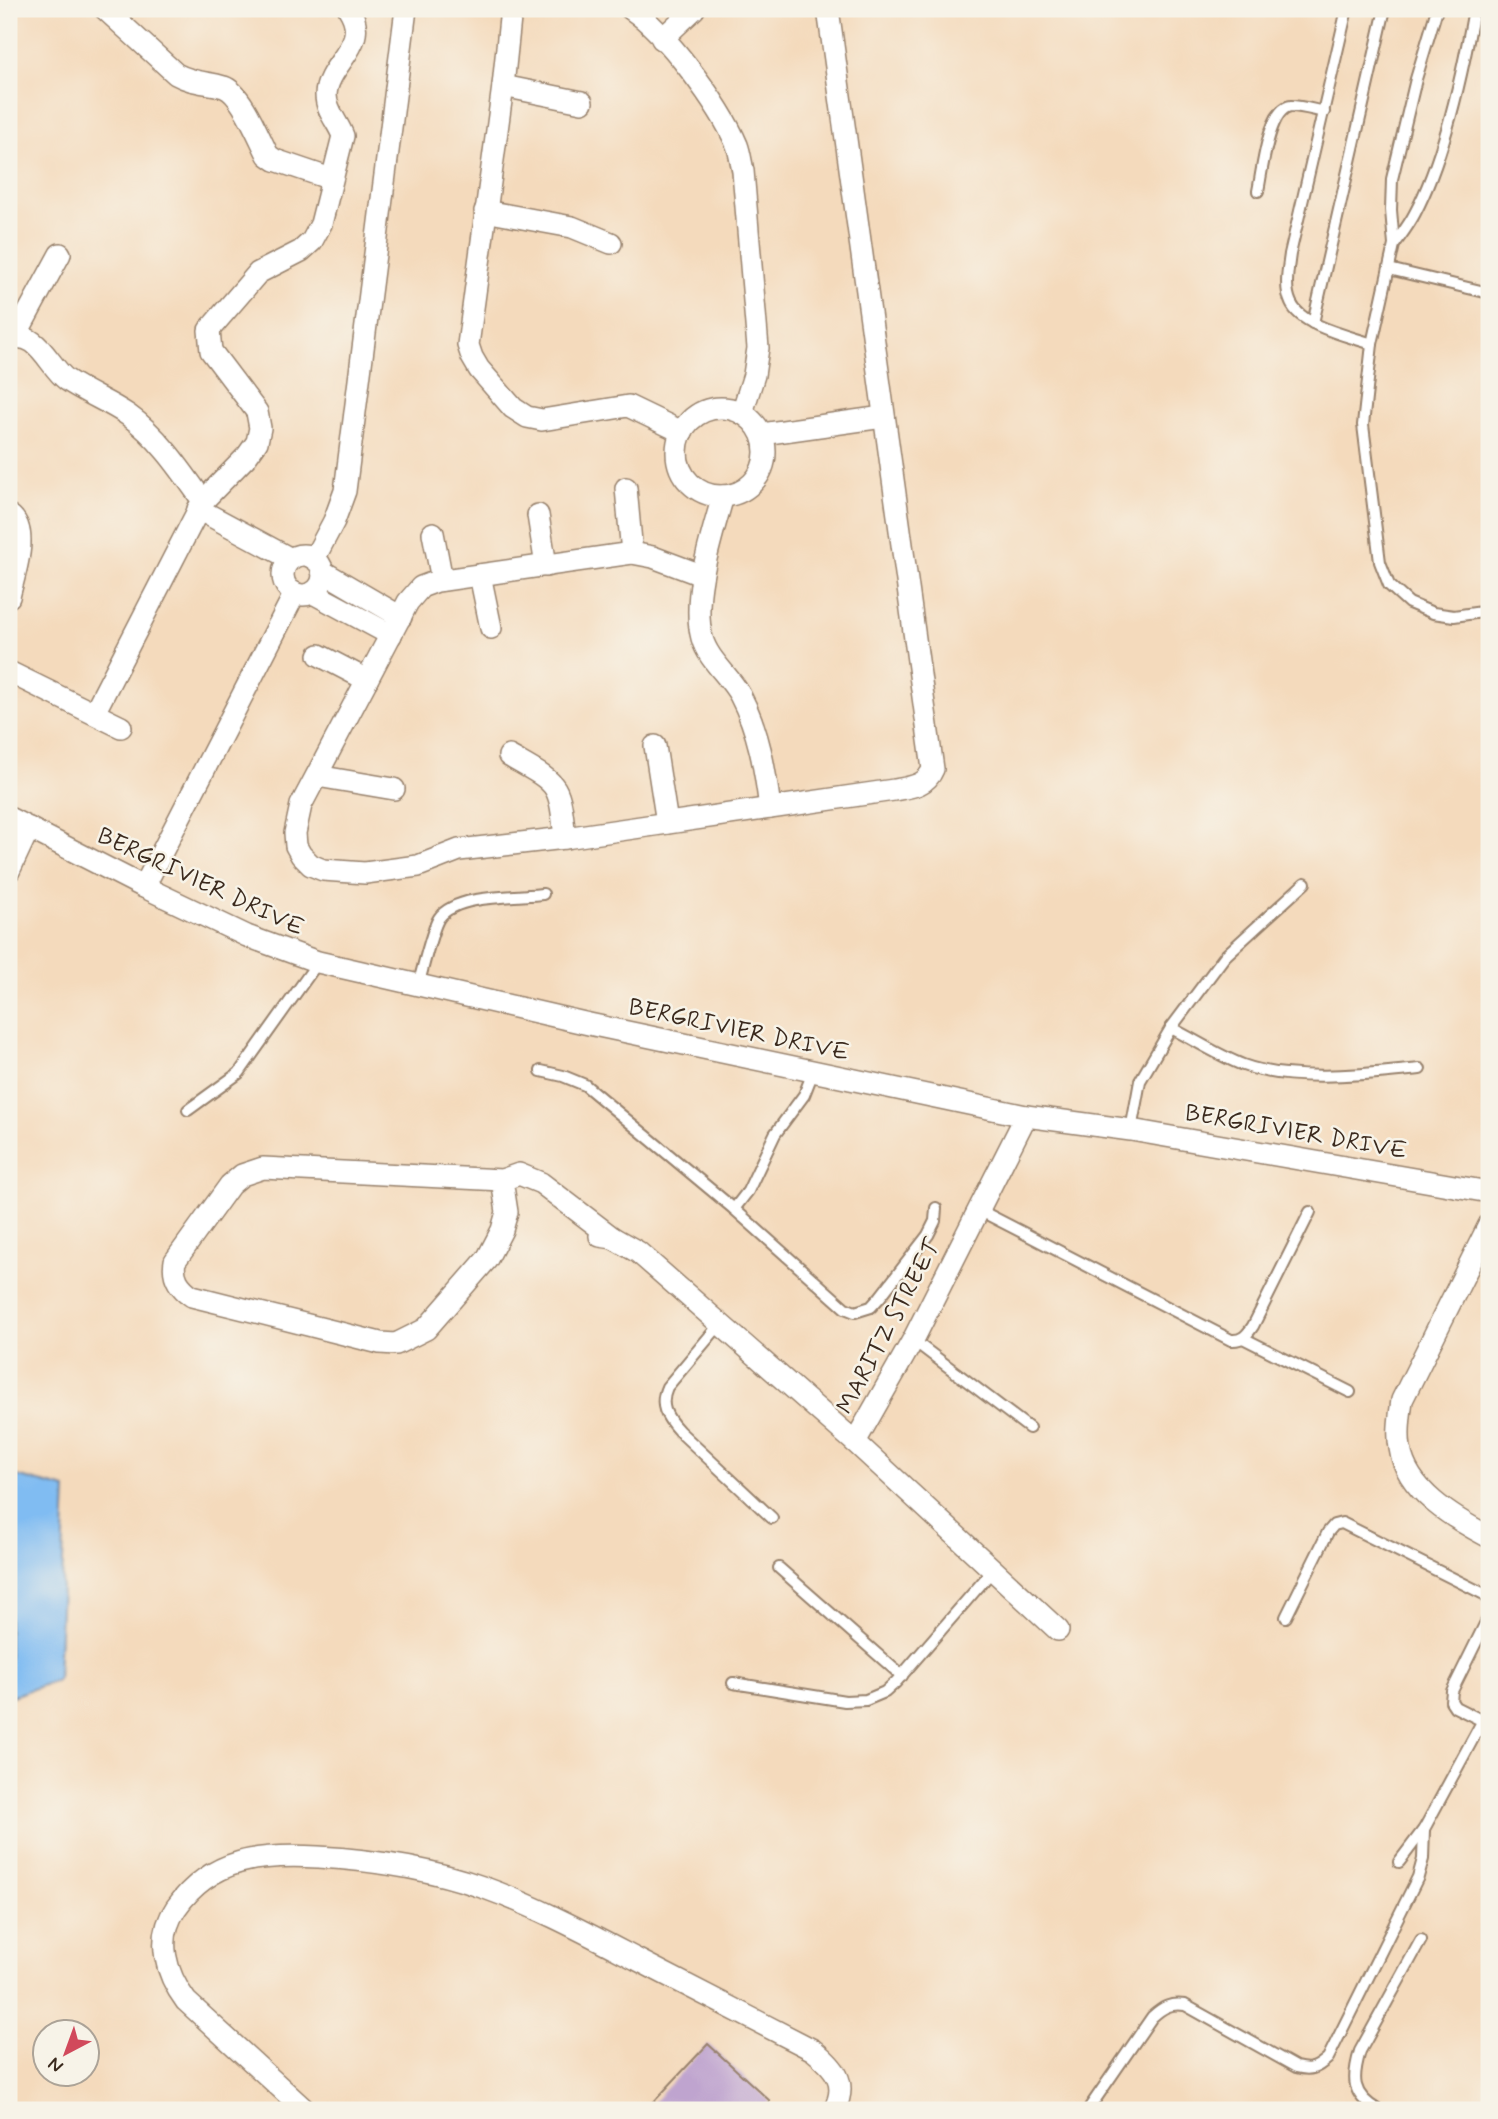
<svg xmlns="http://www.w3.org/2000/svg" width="1498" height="2119" viewBox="0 0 1498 2119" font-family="Mynerve,sans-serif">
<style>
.water{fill:#80bcf2;stroke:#5e7388;stroke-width:2}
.building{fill:#bfa4cf}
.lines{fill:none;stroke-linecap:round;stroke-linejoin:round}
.service-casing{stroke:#98826d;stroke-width:14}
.minor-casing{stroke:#98826d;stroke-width:24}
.service{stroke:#fff;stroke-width:10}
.minor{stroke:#fff;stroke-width:21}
.labels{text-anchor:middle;stroke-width:5;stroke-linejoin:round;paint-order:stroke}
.street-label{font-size:24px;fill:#3b2a1e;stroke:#f7f3e8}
</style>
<rect width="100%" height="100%" fill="#f7f3e8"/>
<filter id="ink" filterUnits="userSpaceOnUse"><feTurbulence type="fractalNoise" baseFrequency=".0143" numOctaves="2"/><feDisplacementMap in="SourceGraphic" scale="14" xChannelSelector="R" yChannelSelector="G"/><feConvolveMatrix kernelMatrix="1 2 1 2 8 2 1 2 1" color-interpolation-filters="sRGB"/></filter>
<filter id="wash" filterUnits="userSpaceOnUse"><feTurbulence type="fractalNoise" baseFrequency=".00686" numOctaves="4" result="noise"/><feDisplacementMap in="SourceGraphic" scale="28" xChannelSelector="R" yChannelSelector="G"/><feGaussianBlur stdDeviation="1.57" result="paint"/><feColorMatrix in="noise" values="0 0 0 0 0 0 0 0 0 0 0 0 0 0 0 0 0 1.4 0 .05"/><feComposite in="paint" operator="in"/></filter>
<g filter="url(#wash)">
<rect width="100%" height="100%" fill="#f4dabc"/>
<path class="water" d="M9 1474 66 1489 58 1680 9 1697Z"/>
<g id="blocks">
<path class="building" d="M708 2044 770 2101 761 2110H646Z"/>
</g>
</g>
<g filter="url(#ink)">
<use href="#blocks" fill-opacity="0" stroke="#98826d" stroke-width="2"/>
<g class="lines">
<g class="service-casing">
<g id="service">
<path d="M1347 9 1290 254C1288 270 1284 288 1291 303 1301 326 1349 336 1372 344"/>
<path d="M1437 9 1416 79 1392 179 1391 210 1394 245 1372 344 1363 425 1380 562 1389 585 1409 603 1433 613 1454 616 1489 611"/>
<path d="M1258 191C1262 173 1268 108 1291 106 1301 106 1314 110 1324 112"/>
<path d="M1394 245C1401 235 1409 225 1415 213 1444 158 1463 71 1474 9"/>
<path d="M1389 269 1489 293"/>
<path d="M1313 323 1385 9"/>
<path d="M418 986C422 972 432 928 439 918 456 894 517 897 543 894"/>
<path d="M1171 1028C1195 1040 1219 1056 1243 1065 1292 1083 1368 1074 1420 1069"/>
<path d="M541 1071 563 1076 585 1085 734 1209 845 1308 855 1312 871 1307 880 1297 928 1235 935 1221 936 1208"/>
<path d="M188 1110 239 1073 318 962"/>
<path d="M1131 1130 1140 1081 1171 1028 1225 956 1305 883"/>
<path d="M734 1209 748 1191 775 1134 804 1095 813 1072"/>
<path d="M979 1210 1231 1340C1242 1341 1247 1335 1253 1326L1310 1212"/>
<path d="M720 1324 667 1387C659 1405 666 1417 679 1431L772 1518"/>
<path d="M1243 1338 1350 1392"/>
<path d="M913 1340 1029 1428"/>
<path d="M779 1568 902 1676"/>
<path d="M1286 1617 1328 1532 1334 1525 1342 1523 1484 1594 1489 1600"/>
<path d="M733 1683 845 1701 866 1700 885 1692 896 1682 993 1570"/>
<path d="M1483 1721 1455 1707 1451 1701 1452 1691 1489 1616"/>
<path d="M1399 1862 1424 1829 1489 1709"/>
<path d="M1090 2107 1152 2017C1163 2007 1170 2003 1185 2005L1296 2067C1311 2071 1317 2068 1328 2058L1418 1877 1423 1859 1424 1829"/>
<path d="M1378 2110C1351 2095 1352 2078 1360 2051L1421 1940"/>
</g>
</g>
<g class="minor-casing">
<g id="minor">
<path d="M105 9 176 74C192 83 207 82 224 87 242 93 259 138 268 155L275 160 331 179"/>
<path d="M511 9 503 86 468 345 472 357 479 369 513 408 527 417 542 420 628 406 682 432"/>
<path d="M631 9C666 32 720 105 737 145 740 153 741 162 743 171L758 348 754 375 742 413"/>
<path d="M662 39 694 9"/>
<path d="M503 86 582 102"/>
<path d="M485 211 572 227 611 243"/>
<path d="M15 337 60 254"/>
<path d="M9 339C38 329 48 366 67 380 86 393 109 402 128 415 159 437 181 470 203 501"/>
<circle cx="721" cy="452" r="44"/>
<path d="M762 434 883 417"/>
<path d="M626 488 632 553"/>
<path d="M723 496C712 536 691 597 702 638 708 660 729 675 740 695 759 731 765 769 770 808"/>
<path d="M198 509 291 559"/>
<path d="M9 515C31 530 14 574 9 597"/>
<path d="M538 515 546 566"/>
<path d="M433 533 442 580"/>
<circle cx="303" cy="575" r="20"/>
<path d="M314 559 334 521 345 491 406 9"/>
<path d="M322 571 401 617"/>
<path d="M480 575 491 628"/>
<path d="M701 575 653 557 632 553 437 581 421 587 408 602 301 805 295 833 296 846 301 855 311 865 323 870 365 873 418 866 459 850 565 838 894 790C911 787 926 786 933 769L828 9"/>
<path d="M313 593 391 635"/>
<path d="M319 655 367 680"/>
<path d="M9 672 121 727"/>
<path d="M94 713 203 501 247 456 257 442 260 428 257 412 211 351 209 330 258 273 301 251 312 241 321 224 343 136C338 122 326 111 326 95 327 63 372 45 349 9"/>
<path d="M655 746 667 823"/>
<path d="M509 756C559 785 559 780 565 838"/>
<path d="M317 776 394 789"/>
<path d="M9 818 144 887 247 936 318 962 589 1024 1026 1116 1131 1130 1489 1192"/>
<path d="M9 871 29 828"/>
<path d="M144 887 295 593"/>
<path d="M502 1180 507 1212 502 1230 487 1259 426 1329 396 1344 380 1343 192 1296C179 1287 172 1277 175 1261L230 1185 242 1175 263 1168 502 1180 519 1174 541 1183 613 1238"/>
<path d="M1489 1225 1402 1400C1400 1416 1397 1432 1400 1448 1406 1491 1455 1519 1489 1537"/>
<path d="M600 1236 613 1238 638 1252 855 1442 913 1340 1026 1116"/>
<path d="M855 1442 1058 1630"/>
<path d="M305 2110 186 2001C166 1974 155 1939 176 1908 212 1857 262 1854 318 1857 374 1860 432 1869 485 1888 538 1907 588 1934 638 1960 696 1990 754 2020 813 2050 834 2067 849 2082 834 2110"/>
</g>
</g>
<use href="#service" class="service"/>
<use href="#minor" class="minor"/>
</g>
</g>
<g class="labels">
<g class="street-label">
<text transform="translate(201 881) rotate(25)" y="8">BERGRIVIER DRIVE</text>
<text transform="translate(739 1029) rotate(12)" y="8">BERGRIVIER DRIVE</text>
<text transform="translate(1296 1131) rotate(10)" y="8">BERGRIVIER DRIVE</text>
<text transform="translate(888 1326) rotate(-62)" y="8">MARITZ STREET</text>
</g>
</g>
<rect width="1498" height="2119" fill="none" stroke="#f7f3e8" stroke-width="35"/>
<g transform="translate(66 2053) rotate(221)"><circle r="33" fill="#f7f3e8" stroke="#aca397" stroke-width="2"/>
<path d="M0-5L12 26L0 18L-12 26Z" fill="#d1495b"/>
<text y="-10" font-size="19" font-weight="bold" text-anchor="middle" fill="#3b2a1e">N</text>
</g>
</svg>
